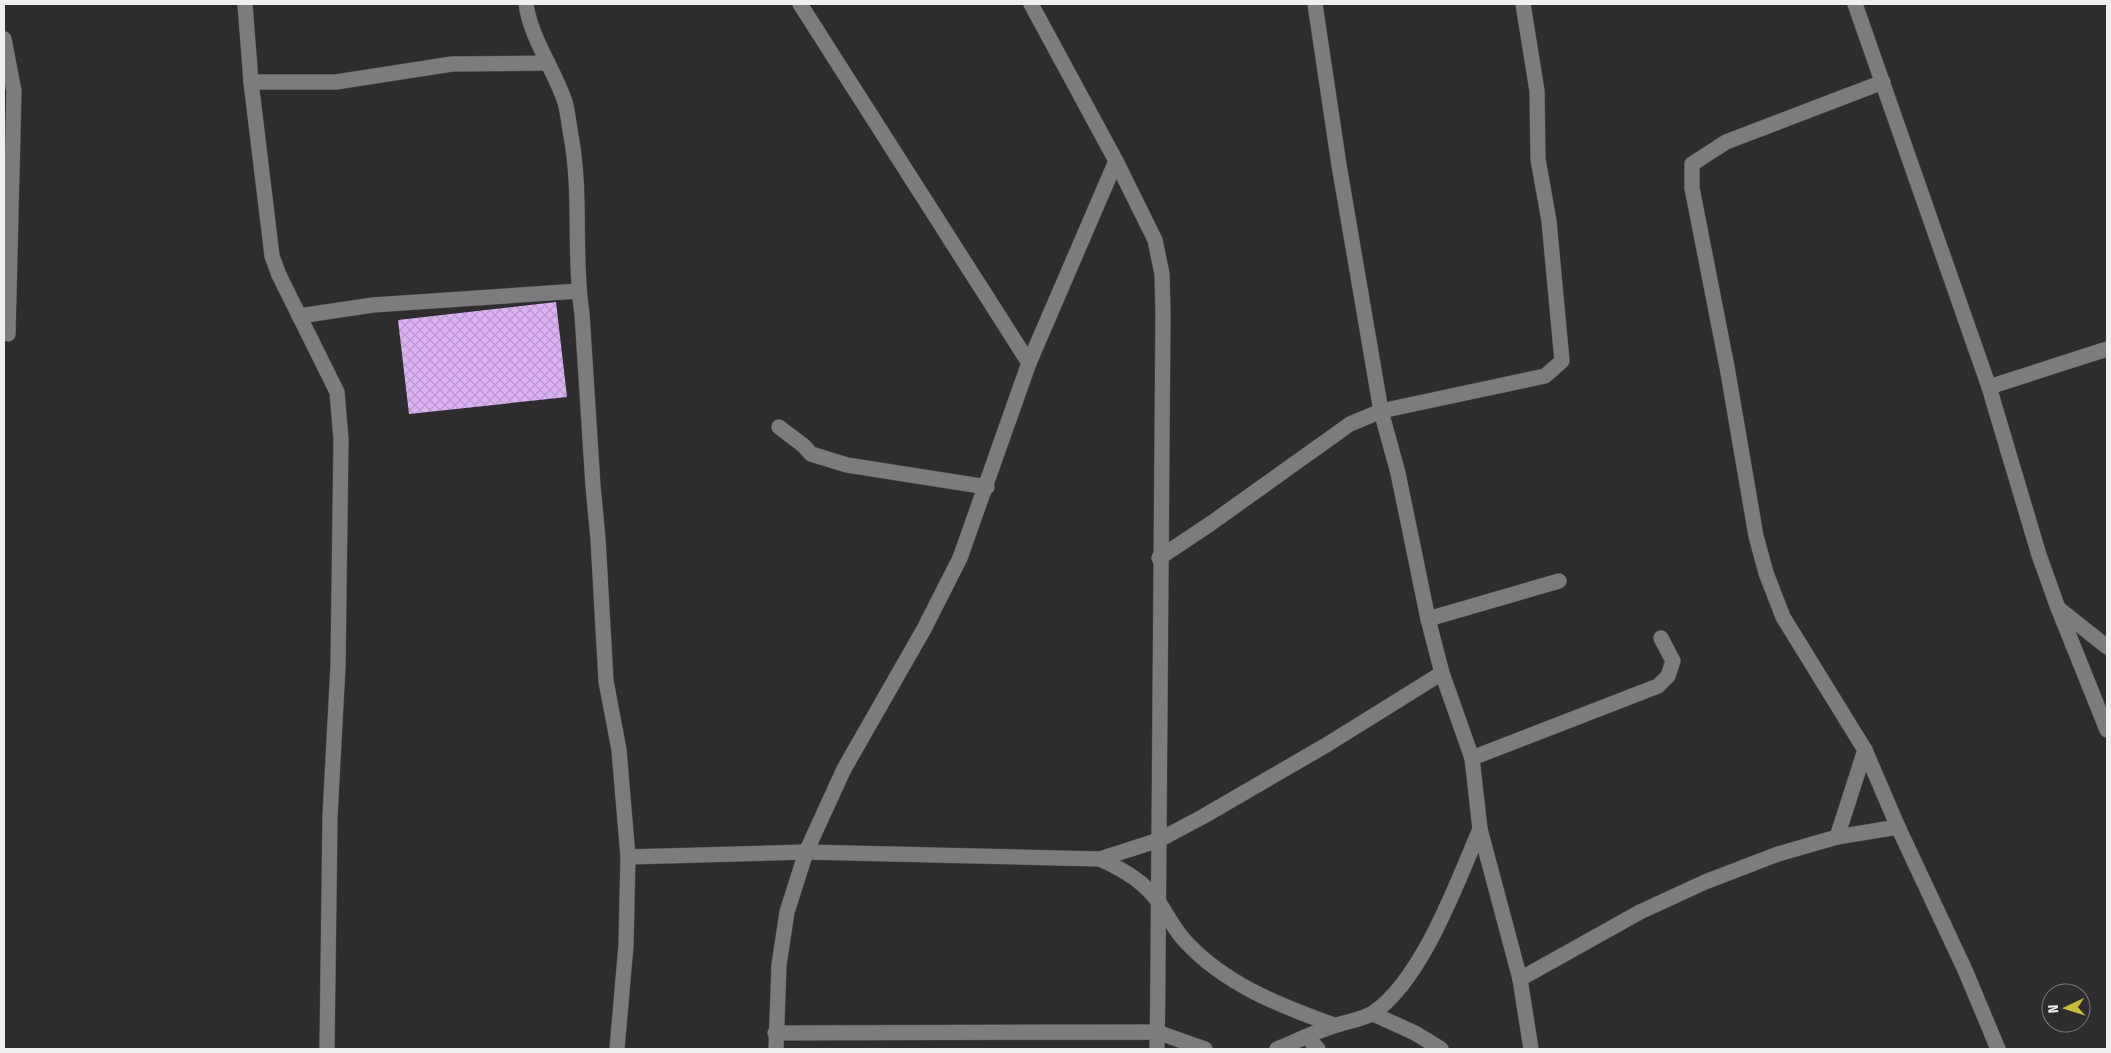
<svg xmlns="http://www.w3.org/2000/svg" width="2111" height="1053" viewBox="0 0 2111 1053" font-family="'Fira Sans Condensed',sans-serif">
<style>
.building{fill:url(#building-cross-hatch)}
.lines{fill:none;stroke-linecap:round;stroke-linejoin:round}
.minor-casing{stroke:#4a494b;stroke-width:16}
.minor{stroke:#7d7b7e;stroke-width:15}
</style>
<defs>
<pattern id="building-cross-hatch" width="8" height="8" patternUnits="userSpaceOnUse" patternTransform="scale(1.25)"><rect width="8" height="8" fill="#ddb2f5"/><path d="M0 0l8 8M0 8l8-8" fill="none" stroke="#b897ca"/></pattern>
</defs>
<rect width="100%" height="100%" fill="#2e2c2f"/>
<path class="building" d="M556 302 567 397 409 414 398 320Z"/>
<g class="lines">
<g class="minor-casing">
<g id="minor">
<path d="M245 4 251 82 272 256 279 275 337 392 341 439 338 666 330 816 327 1049"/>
<path d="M526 4C531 39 554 69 565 102 568 113 569 125 571 136 582 194 573 256 582 314L593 486 598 539 606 681 619 750 628 857 626 945 617 1049"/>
<path d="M800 4 1029 363"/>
<path d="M1031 4 1116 161 1155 240 1162 274 1163 313C1159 559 1161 804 1157 1049"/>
<path d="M1315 4 1339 165 1381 411 1398 473 1428 619 1442 673 1472 758 1480 829 1520 979 1531 1049"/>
<path d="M1855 4 1989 387 2039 555 2058 608 2107 730"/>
<path d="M4 39 14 91 8 334"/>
<path d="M251 82H336L452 64 548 63"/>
<path d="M1883 82 1726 142 1692 164V188L1727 367 1756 536 1766 573 1783 617 1865 750 1898 827 1965 970 1998 1049"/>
<path d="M299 316 373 305 579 291"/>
<path d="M1989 387 2107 349"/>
<path d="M779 427 804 446 811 454 847 465 987 487"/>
<path d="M1159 558 1210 524 1350 424 1381 411 1545 376 1562 361 1549 221 1538 159 1537 91 1523 4"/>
<path d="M2058 608 2107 647"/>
<path d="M1428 619 1559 581"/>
<path d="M1472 758 1658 686 1668 676 1673 661 1661 638"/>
<path d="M1837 837 1865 750"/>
<path d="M628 857 806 852 1100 859 1159 840 1204 816 1328 744 1442 673"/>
<path d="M1100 859C1124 870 1145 882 1160 904 1168 917 1176 932 1186 942 1226 985 1281 1006 1334 1025"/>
<path d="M1520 979 1640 912 1705 882 1778 854 1837 837 1898 827"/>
<path d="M1373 1014 1415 1033 1441 1049"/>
<path d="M775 1033 1157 1032 1205 1049"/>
<path d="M1307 1037 1318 1049"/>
<path d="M776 1049 779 965 787 912 806 852 844 769 924 629 960 558 1029 363 1116 161"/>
<path d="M1277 1049C1297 1041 1316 1031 1337 1025 1348 1021 1364 1019 1373 1013 1422 980 1457 883 1480 829"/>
</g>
</g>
<use href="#minor" class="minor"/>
</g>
<rect width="2111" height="1053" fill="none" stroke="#efeef0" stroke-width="10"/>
<g transform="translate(2066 1008) rotate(266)"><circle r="24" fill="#2e2c2f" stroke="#7b7a7c"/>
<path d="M0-4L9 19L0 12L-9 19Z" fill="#c8bb3b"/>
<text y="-8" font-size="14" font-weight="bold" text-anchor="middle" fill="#efeef0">N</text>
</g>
</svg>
